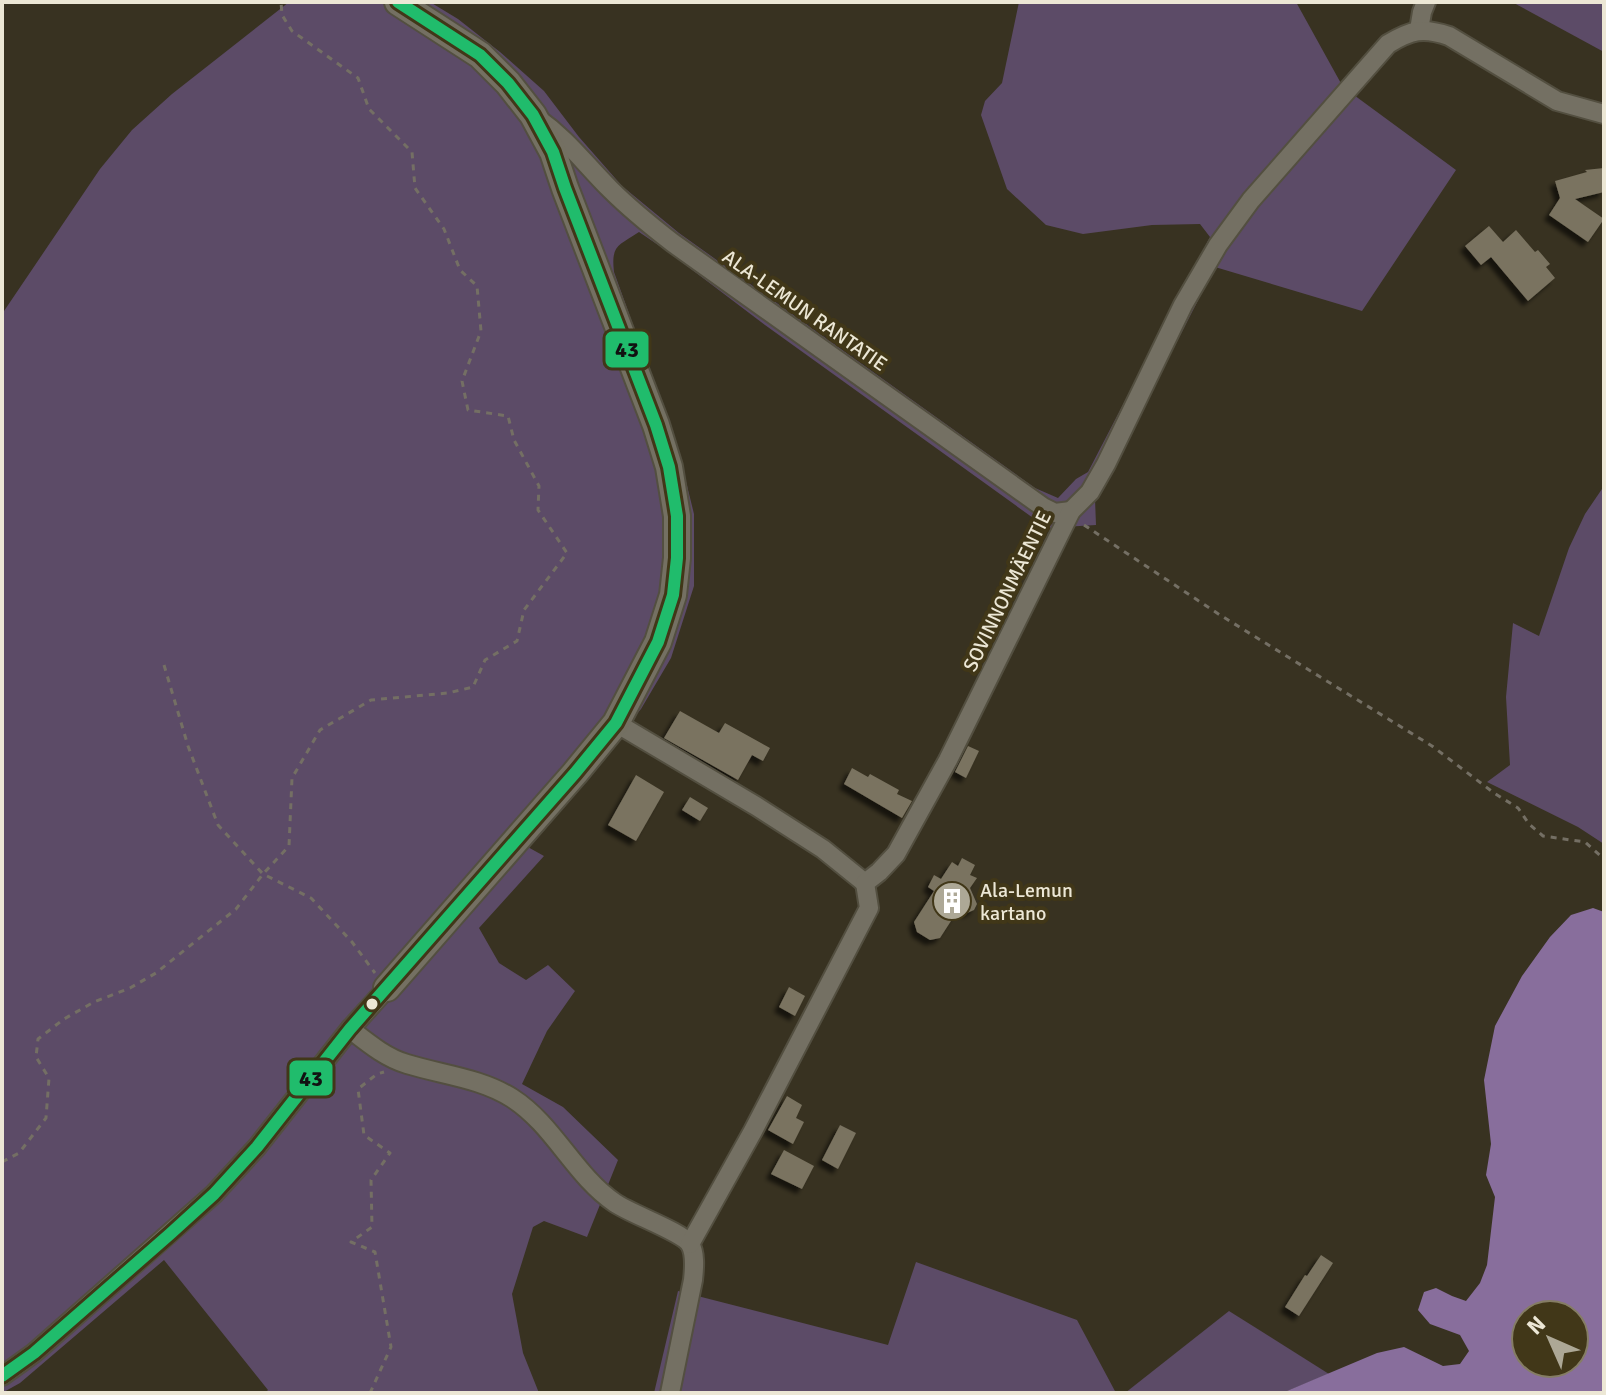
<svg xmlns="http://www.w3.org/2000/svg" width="1606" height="1395" viewBox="0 0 1606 1395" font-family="Signika,sans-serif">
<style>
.green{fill:#5c4b67}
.water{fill:#886e9c;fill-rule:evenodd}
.building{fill:#7a7360;filter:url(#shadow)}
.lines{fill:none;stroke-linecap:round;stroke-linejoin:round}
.street-casing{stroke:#534f40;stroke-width:22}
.secondary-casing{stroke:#534f40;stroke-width:30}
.path{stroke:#746f64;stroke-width:3;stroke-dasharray:6 6;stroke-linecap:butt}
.street{stroke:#747063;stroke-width:18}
.secondary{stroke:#747062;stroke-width:26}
.bus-1-casing{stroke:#413718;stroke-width:18}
.bus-1{stroke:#20bc6c;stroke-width:12}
.bus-dot{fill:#ece7d5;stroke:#413718;stroke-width:3}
.labels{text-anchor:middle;stroke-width:8;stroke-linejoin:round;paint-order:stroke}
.street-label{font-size:20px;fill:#ece7d5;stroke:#413718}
.poi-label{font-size:20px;fill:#ece7d5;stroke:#413718;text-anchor:start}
.line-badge{stroke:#413718;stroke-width:3}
.pale-badge-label{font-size:22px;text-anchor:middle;font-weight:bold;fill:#111}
</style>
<defs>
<filter id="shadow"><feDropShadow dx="-5" dy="5" stdDeviation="2" flood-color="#0009"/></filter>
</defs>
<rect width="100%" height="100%" fill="#383221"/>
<g class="green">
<path d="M289 2H430L458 19 500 52 544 91 579 137 622 186 679 233 1035 488 1058 498 1076 479 1088 472 1210 237 1200 224 1152 225 1083 234 1046 225 1007 189 981 115 985 101 1002 83 1019 2H1296L1343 87 1456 170 1362 311 1215 267 1140 414 1095 499 1096 525 1047 528 765 325 670 253 639 232C618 246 611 245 614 272L679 453 694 514V586L671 658 641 709 526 846 544 856 479 928 499 963 526 980 548 965 575 991 547 1031 522 1084 563 1107 618 1160 587 1237 544 1221 533 1227 512 1294 523 1353 539 1393H265L268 1390 164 1260 20 1383 2 1393V314L100 169 132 130 172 94Z"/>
<path d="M1512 2H1604V52Z"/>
<path d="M1604 486V844L1578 827 1487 782 1510 765 1506 697 1513 623 1539 636 1569 548 1585 514Z"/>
<path d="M916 1262 1077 1320 1116 1393H654L678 1291 888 1345Z"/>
<path d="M1229 1311 1329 1374 1282 1393H1125Z"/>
</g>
<path class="water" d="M1593 908 1604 912V1393H1282L1377 1353 1404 1347 1443 1366 1460 1364 1469 1351 1460 1335 1430 1324 1418 1310 1424 1292 1436 1288 1452 1296 1466 1301 1480 1283 1487 1265 1495 1197 1486 1175 1491 1144 1484 1080 1495 1026 1522 976 1550 937 1571 915ZM1526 1315H1574V1363H1526Z"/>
<g class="building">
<path d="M1604 168V192L1575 199 1604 219 1588 242 1549 215 1560 198 1555 181 1587 172 1585 170Z"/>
<path d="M1489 226 1503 242 1516 230 1535 252 1538 250 1550 264 1546 267 1555 278 1528 301 1491 257 1481 265 1465 246Z"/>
<path d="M680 711 719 733 725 723 770 748 763 761 752 755 738 780 664 738Z"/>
<path d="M968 746 979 751 966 778 955 772Z"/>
<path d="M852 768 868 777 870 774 899 790 897 794 912 801 902 818 844 784Z"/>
<path d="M636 775 664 792 636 841 608 825Z"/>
<path d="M690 797 708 808 700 821 682 810Z"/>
<path d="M962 858 975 865 970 875 977 878 970 888 977 904 974 910 967 913 960 907 940 938 930 940 917 932 914 922 934 891 928 887 934 875 941 879 952 862 958 866Z"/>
<path d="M789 987 805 996 795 1016 779 1007Z"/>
<path d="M787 1096 802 1105 796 1118 804 1122 793 1144 768 1130Z"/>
<path d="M840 1125 856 1133 838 1169 822 1160Z"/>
<path d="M784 1150 814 1166 802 1189 771 1174Z"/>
<path d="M1321 1255 1333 1263 1299 1316 1285 1307 1305 1275 1307 1276Z"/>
</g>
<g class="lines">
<g class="street-casing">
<g id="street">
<path d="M1419 30 1422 12 1426 2"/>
<path d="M537 118C568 140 584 163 610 189 630 209 651 226 673 243L1043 507 1055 513 1071 511"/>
<path d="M616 723 756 806 823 849 865 883"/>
<path d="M350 1029C368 1043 386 1058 407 1064 443 1075 480 1078 512 1098 554 1125 574 1175 615 1203 631 1214 682 1232 690 1244 696 1254 694 1270 693 1280L670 1393"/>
<path d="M690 1244 753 1131 869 908 865 883 879 872 896 854 948 760 1071 511 1090 492 1106 464 1183 305 1218 245 1251 200 1388 44C1411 30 1423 27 1449 36L1557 101 1604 114"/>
<path d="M2 1376 34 1353 214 1194 257 1147 350 1029 387 988"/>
</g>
</g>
<g class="secondary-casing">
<path id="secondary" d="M387 988 575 773 616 723 658 642 673 595 677 558V516L669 467 656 425 565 188 553 152 533 115 508 83 480 55 398 2"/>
</g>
<g class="path">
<path d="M1084 525 1220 615 1432 746 1494 793 1518 808 1529 824 1543 836 1585 842 1604 859"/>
<path d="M164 665 188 746 218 825 263 874 311 898 352 942 375 973"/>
<path d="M2 1162 19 1153 46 1118 49 1078 36 1057 38 1039 64 1019 94 1002 130 988 156 973 236 909 263 874 289 846 292 778 320 730 371 700 448 693 473 687 485 660 517 641 524 610 567 553 538 510 539 486 514 440 508 416 468 410 462 381 481 331 477 286 460 270 444 229 415 188 412 152 369 109 358 78 292 31 282 15 281 2"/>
<path d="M370 1393 391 1347 375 1252 351 1242 372 1227 371 1180 390 1153 364 1135 358 1089 377 1074 384 1072"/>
</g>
<use href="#street" class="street"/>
<use href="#secondary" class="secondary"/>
<g class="bus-1-casing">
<path id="bus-1" d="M2 1376 34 1353 170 1234 214 1194 257 1147 350 1029 575 773 616 723 658 642 673 595 677 558V516L669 467 656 425 565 188 553 152 533 115 508 83 480 55 398 2"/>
</g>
<use href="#bus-1" class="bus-1"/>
</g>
<defs>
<g id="building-disc" transform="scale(2)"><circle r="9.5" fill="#ada896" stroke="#413718"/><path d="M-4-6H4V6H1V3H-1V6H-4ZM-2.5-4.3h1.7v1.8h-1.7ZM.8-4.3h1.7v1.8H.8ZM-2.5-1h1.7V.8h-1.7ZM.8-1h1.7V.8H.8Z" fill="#fff"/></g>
</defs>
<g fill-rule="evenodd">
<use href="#building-disc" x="952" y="901"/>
</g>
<circle class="bus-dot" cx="372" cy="1004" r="7"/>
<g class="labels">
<g class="street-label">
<text transform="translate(805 310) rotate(35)" y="7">ALA-LEMUN RANTATIE</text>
<text transform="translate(1007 591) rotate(-64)" y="7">SOVINNONMÄENTIE</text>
</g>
<g class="poi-label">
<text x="980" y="897">Ala-Lemun<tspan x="980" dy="23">kartano</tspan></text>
</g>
</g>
<g class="line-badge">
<rect x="604" y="330" width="46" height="39" rx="8" fill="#20bc6c"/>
<rect x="288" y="1059" width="46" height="38" rx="8" fill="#20bc6c"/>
</g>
<g class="pale-badge-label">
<text x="627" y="357">43</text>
<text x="311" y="1086">43</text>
</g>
<rect width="1606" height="1395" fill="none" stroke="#ece7d5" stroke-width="8"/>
<g transform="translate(1550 1339) rotate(315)"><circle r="38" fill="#413718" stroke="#857d64" stroke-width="2"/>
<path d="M0-6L14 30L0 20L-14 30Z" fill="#ada896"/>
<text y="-12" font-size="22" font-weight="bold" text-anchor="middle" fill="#ece7d5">N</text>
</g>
</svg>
